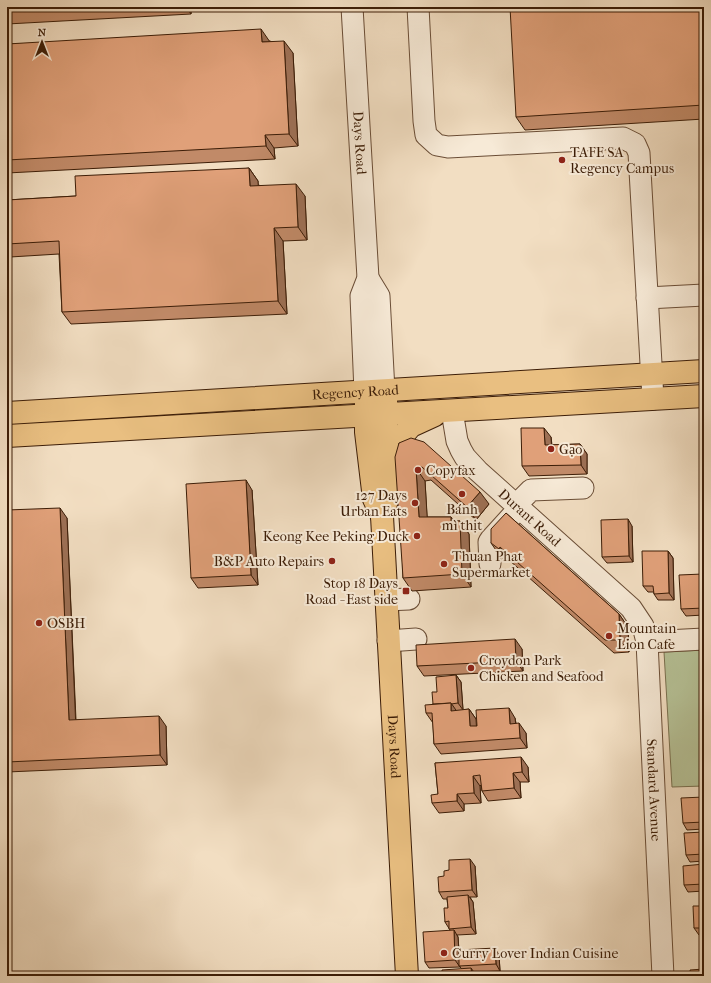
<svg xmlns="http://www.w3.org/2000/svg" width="711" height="983" viewBox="0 0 711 983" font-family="'IM FELL French Canon',serif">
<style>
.green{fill:#b6c297;stroke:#79704f}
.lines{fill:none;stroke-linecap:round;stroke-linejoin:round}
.minor-casing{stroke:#6a4d36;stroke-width:23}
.major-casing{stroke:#3c1d07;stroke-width:24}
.minor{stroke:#f7ead7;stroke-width:21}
.major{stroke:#e9bf81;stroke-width:22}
.wall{fill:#c18a68;stroke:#3c1d07}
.shaded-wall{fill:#9d7055;stroke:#3c1d07}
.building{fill:#e0a079;stroke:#3c1d07}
.poi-dot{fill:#8f2418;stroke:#f7ead7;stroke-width:1.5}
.labels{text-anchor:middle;stroke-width:4;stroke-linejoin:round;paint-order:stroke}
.street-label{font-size:14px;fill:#3c1d07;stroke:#f7ead7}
.poi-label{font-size:14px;fill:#3c1d07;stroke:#f7ead7;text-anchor:start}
</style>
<rect width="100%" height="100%" fill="#f2dec2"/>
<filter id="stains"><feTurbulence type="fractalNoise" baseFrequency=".005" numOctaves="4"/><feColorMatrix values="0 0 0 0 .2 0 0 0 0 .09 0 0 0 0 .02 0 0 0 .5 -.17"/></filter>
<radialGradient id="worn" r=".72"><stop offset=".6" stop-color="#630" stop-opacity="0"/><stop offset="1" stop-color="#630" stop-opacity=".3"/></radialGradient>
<path class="green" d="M704 650V786L672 787 664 652Z"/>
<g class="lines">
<g class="minor-casing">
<g id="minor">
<path id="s1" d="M352 7 368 278 361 296 365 392"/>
<path d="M418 7 424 121 426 135 437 145 448 147 623 138 635 144 639 153 653 399"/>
<path d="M368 278 379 296 384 391"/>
<path d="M647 298 704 295"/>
<path id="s2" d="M452 411 457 441 461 450 465 457 478 471 631 608 643 626 647 642 663 976"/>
<path d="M516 505 531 490 583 488"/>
<path d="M490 564 489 542 491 539 511 517"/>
<path d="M386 600 409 599"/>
<path d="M388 641 416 639"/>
<path d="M647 642 704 639"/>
</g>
</g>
<g class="major-casing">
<g id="major">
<path id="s3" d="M386 400 387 414 386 430 389 494 382 516 407 976"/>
<path d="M366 401V432L374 499 382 516"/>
<path id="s4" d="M7 413 704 371"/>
<path d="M7 436 704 396"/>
<path d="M388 461 392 448 411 426 435 415"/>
</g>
</g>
<use href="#minor" class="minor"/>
<use href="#major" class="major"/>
</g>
<g class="wall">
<path d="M7 7H191V14L7 24Z"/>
<path d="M194 7H286L197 11Z"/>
<path d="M704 7V119L525 130 516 117Z"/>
<path d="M270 41 293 53 298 146 274 148 275 159 7 173V44Z"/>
<path d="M249 168 258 181V185L305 196 307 240 283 241 287 314 71 324 62 312 59 254 10 257 7 252V200L76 196Z"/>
<path d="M551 437 552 445 580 444 587 454V474L529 476 522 466Z"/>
<path d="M399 443 489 504 476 520 431 480 425 481 427 517H451L454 521H460L469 534 471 587 412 591 403 578Z"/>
<path d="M252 490 258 585 198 588 191 578Z"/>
<path d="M7 510 67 518 76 720 166 726 167 765 7 772Z"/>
<path d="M506 513 619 614 628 627 629 652 614 653 509 560 508 562 500 556 491 543Z"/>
<path d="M632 526 633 562 607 563 602 557Z"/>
<path d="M668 551 673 558 674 600H658L654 594V592H648L643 586Z"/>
<path d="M704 575V615L686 616 681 609Z"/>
<path d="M522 649 523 671 424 676 417 666Z"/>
<path d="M456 675 461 682 463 710 469 709 476 719V726L515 718 516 723 526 733 527 748 441 754 434 744 433 723 426 713 433 704 437 692Z"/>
<path d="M435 763 528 767 529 782H520L521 798 488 801 482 791 481 785 480 786 481 803 464 804V811L439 813 432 803 438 794Z"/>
<path d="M704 797V829L687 830 683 823Z"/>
<path d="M704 832V861L690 862 686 855Z"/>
<path d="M704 864V891L688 892 684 885Z"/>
<path d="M475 866 477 897H470L473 902 476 934 457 935 458 937 459 950 499 955 500 971 474 972 476 976H442L462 969 460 967 429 968 425 962 450 930 445 922 448 908 447 899H443L439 892 444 876 449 870Z"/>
<path d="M704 906V935H699L694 928Z"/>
</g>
<g class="shaded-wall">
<path d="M186 7H191V14Z"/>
<path d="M261 29 270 42H262Z"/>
<path d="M284 41 293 53 298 146 289 134Z"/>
<path d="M265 135 274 148 275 159 266 146Z"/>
<path d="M249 168 258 181 259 198 250 186Z"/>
<path d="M296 184 305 196 307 240 298 227Z"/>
<path d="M274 228 283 241 287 314 278 301Z"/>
<path d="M544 428 551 437 552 455 545 445Z"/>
<path d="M580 444 587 454V474L581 465Z"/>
<path d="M416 468 425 481 428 530 419 517Z"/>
<path d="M246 480 252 490 258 585 251 575Z"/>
<path d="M480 492 489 504 476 520 467 507Z"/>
<path d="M60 508 67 518 76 730 69 720Z"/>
<path d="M451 517 460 529V521L469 534 471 587 462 574 451 521Z"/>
<path d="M628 519 632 526 633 562 629 556Z"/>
<path d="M500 547 509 560 508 562 499 549Z"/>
<path d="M668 551 673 558 674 600 669 593Z"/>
<path d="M703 574 704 575V593Z"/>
<path d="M619 614 628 627 629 652 620 640Z"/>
<path d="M515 639 522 649 523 671 516 661Z"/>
<path d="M456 675 461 682 463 710 458 703Z"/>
<path d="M451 703 458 713 451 711Z"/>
<path d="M509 708 515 718 517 734 510 724Z"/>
<path d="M469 709 476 719 477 736 470 726Z"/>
<path d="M159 716 166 726 167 765 160 755Z"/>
<path d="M519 723 526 733 527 748 520 738Z"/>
<path d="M521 757 528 767 529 782 522 772Z"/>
<path d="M513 773 520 782 521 798 514 788Z"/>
<path d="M473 776 480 786 481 803 474 793Z"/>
<path d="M457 794 464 804V811L457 801Z"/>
<path d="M470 859 475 866 477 897 472 890Z"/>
<path d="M468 895 473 902 476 934 471 927Z"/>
<path d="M454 930 458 937 460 967 455 960Z"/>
<path d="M495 948 499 955 500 971 496 964Z"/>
<path d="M471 968 476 975V976H472Z"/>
</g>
<g class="building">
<path d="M7 7H74L7 11Z"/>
<path d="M510 7H704V105L516 117Z"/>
<path d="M261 29 262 42 284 41 289 134 265 135 266 146 7 160V44Z"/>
<path d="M249 168 250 186 296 184 298 227 274 228 278 301 62 312 59 241 7 244V200L76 196 75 176Z"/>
<path d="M521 428H544L545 445 580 444 581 465 522 466Z"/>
<path d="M411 438 424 442 480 492 467 507 422 467 416 468 419 517H451V521H460L462 574 403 578 395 457 399 443Z"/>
<path d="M246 480 251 575 191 578 186 484Z"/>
<path d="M60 508 69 720 159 716 160 755 7 762V510Z"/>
<path d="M506 513 619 614 620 640H605L500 547 499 549 491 543V529Z"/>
<path d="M628 519 629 556 602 557 601 520Z"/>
<path d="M642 551H668L669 593 654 594 653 586H643Z"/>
<path d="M703 574 704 593V608L681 609 679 575Z"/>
<path d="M515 639 516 661 417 666 416 645Z"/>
<path d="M456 675 458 703 451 704V703L433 704 432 692H437L436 677Z"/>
<path d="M451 703V711L469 709 470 726H477L476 710 509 708 510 724 519 723 520 738 434 744 432 713H426L425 705Z"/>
<path d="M521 757 522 772 513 773 514 788 482 791 480 775 473 776 474 793 457 794V801L432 803 431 795 438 794 435 763Z"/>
<path d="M704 797V822L683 823 681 798Z"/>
<path d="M704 832V854L686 855 684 833Z"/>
<path d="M470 859 472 890 439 892 438 877 444 876V871L449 870V860Z"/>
<path d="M704 864V884L684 885 683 866Z"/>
<path d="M468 895 471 927 449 929V921L445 922 444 908H448L447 897Z"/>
<path d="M693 906H704V928H694Z"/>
<path d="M454 930 455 960 425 962 423 932Z"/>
<path d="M495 948 496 964 459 966V950Z"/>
<path d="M471 968 472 976H442V970Z"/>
<path d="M704 969V976H691L690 970Z"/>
</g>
<g class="poi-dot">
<circle cx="562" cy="160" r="4"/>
<circle cx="551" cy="449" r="4"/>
<circle cx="418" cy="470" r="4"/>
<circle cx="462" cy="494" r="4"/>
<circle cx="415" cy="503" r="4"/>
<circle cx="417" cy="536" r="4"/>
<circle cx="332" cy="561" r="4"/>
<circle cx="444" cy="564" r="4"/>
<rect x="402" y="587" width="8" height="8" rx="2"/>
<circle cx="39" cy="623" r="4"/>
<circle cx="609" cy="636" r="4"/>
<circle cx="471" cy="668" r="4"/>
<circle cx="444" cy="953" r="4"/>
</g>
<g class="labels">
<g class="street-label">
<text dy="5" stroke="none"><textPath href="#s1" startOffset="136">Days Road</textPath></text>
<text dy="5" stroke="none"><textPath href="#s4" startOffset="349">Regency Road</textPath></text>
<text dy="5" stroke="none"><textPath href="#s2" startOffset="137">Durant Road</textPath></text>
<text dy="5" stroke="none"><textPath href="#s3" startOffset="348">Days Road</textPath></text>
<text dy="5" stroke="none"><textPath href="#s2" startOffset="459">Standard Avenue</textPath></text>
</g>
<g class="poi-label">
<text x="570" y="157">TAFE SA<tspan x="570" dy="16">Regency Campus</tspan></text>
<text x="559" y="454">Gạo</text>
<text x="426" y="475">Copyfax</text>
<text x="407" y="500" text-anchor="end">127 Days<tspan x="407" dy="16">Urban Eats</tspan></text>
<text x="462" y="514" text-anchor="middle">Bánh<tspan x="462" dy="16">mì thịt</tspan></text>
<text x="409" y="541" text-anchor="end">Keong Kee Peking Duck</text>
<text x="452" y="561">Thuan Phat<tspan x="452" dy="16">Supermarket</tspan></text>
<text x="324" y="566" text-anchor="end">B&amp;P Auto Repairs</text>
<text x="398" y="588" text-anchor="end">Stop 18 Days<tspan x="398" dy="16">Road - East side</tspan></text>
<text x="47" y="628">OSBH</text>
<text x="617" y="633">Mountain<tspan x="617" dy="16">Lion Cafe</tspan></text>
<text x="479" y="665">Croydon Park<tspan x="479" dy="16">Chicken and Seafood</tspan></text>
<text x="452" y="958">Curry Lover Indian Cuisine</text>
</g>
</g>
<rect width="711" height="983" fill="none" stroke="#f2dec2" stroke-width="24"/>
<rect x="8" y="8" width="695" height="967" fill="none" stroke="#3c1d07" stroke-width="2"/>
<rect x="12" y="12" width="687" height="959" fill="none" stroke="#3c1d07"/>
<g transform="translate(42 42)" stroke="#f7ead7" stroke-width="3" paint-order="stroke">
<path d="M0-3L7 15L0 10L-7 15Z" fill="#3c1d07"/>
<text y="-6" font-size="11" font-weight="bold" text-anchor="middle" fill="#3c1d07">N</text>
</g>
<rect width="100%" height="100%" filter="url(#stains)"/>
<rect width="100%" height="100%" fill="url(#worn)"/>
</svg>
